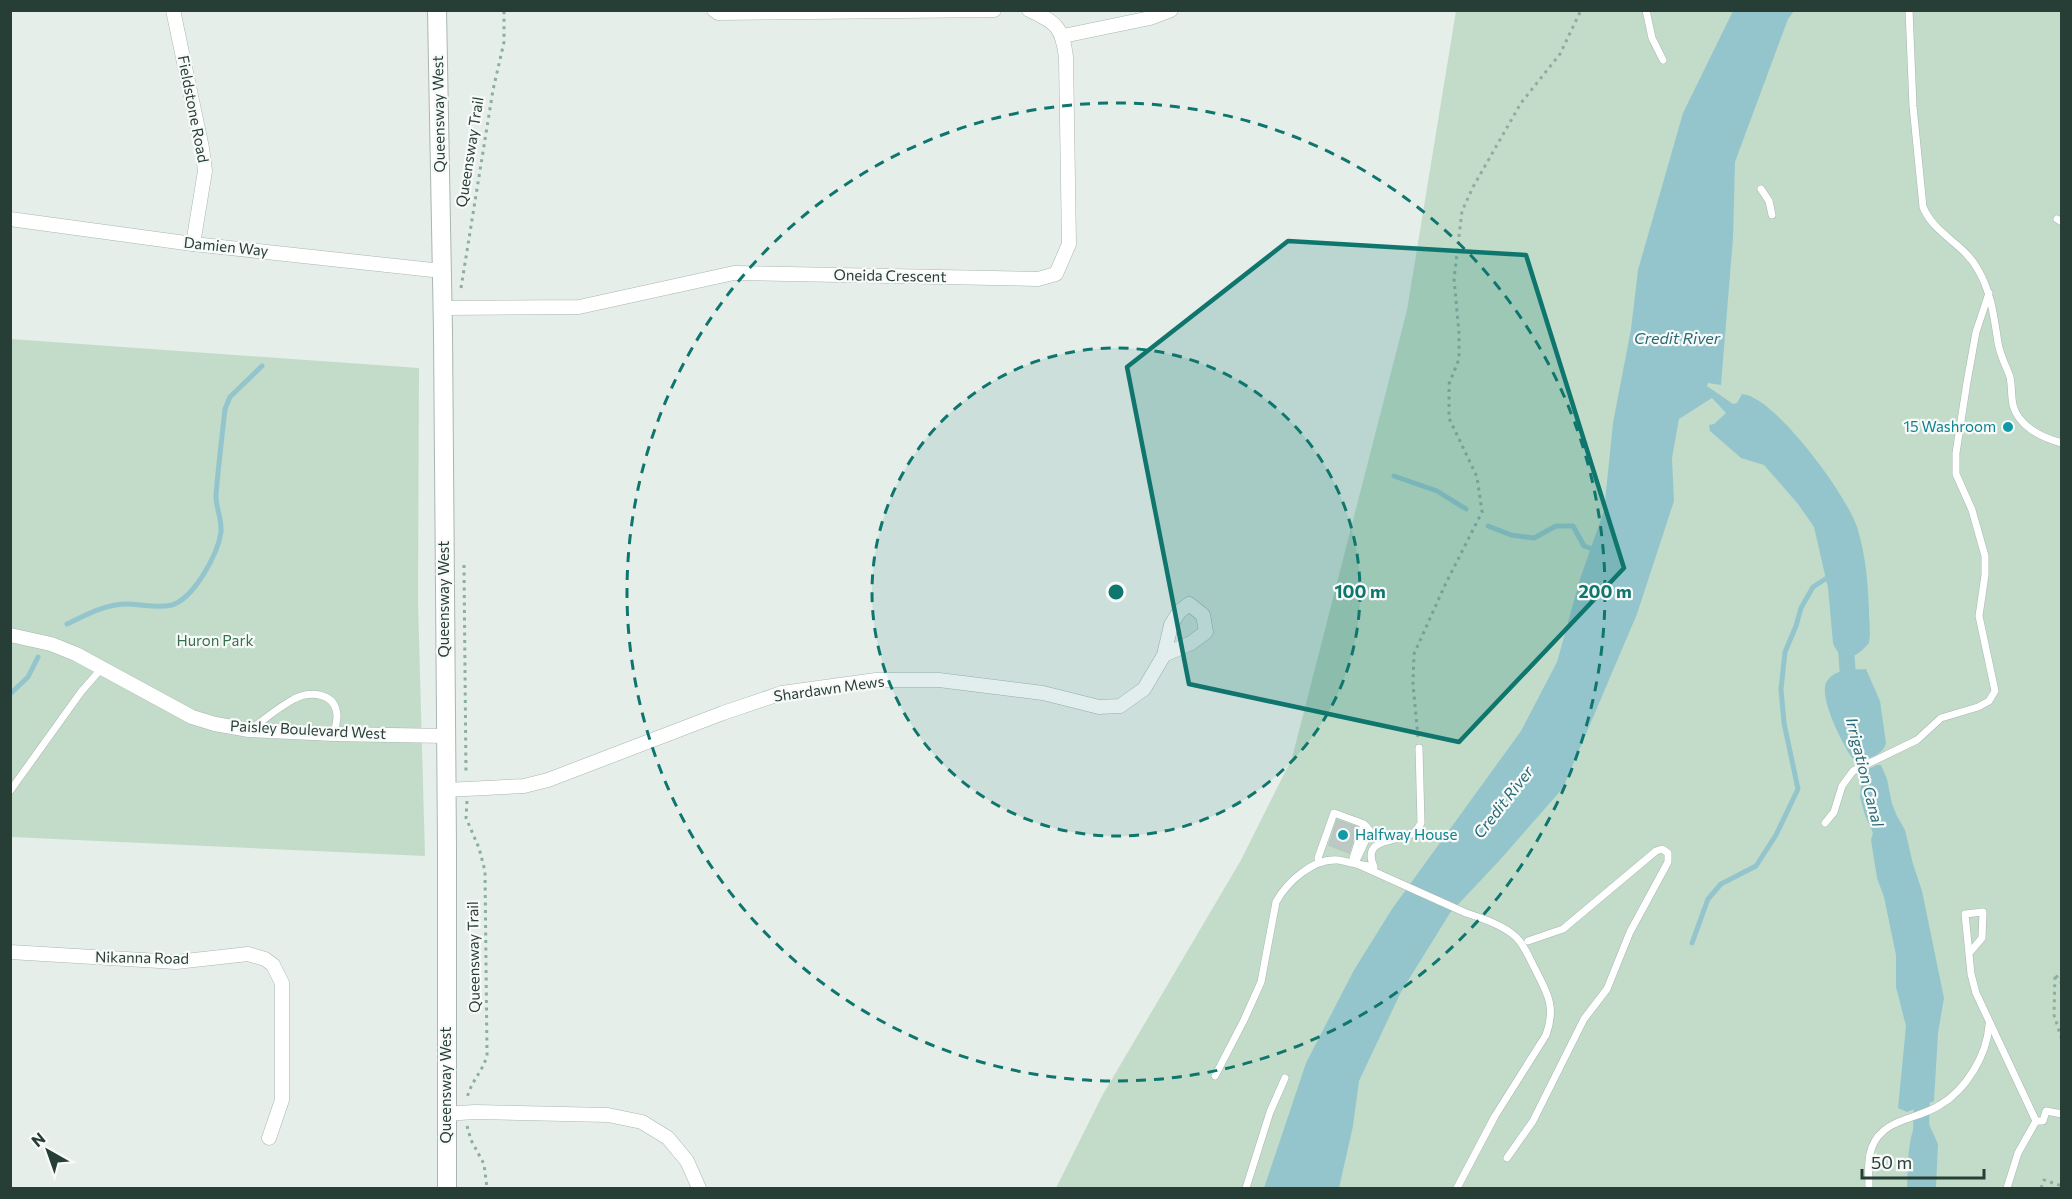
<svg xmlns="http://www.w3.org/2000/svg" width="2072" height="1199" viewBox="0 0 2072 1199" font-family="Commissioner,sans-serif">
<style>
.green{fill:#c2dcc9}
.water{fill:#95c5cc}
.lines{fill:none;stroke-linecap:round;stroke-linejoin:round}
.stream{stroke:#95c5cc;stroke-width:5}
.canal{stroke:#95c5cc;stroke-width:16}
.building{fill:#bcc8c3;stroke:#b9c7c1;stroke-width:1.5}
.service-casing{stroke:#a9b6b1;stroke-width:8}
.minor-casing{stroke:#a9b6b1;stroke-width:15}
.tertiary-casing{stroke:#a9b6b1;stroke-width:20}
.path{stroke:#8baea2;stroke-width:3;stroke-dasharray:3 4.5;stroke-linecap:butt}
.service{stroke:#fff;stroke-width:7}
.minor{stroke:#fff;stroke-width:14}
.tertiary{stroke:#fff;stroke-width:18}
.marked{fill:#0f766e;fill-opacity:0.2;stroke:#0f766e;stroke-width:4.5;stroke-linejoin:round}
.ring{fill:none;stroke:#0f766e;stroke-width:3;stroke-dasharray:10 8}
.culture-dot{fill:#0f9aa8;stroke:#f7faf8;stroke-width:2}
.labels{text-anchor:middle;stroke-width:4.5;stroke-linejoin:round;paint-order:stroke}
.street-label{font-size:15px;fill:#273e37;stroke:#f7faf8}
.culture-label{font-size:15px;fill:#0d838f;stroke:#f7faf8;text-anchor:end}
.park-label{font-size:15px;fill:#35714b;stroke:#f7faf8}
.water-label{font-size:16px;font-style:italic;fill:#276974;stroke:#f7faf8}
.centre{fill:#0f766e;stroke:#f7faf8;stroke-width:3}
.ring-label{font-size:18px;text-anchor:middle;font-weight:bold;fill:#0f766e;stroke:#f7faf8;stroke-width:4.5;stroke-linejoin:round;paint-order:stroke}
</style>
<rect width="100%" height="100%" fill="#e6eeea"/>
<g class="green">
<path d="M1456 11H2061V1188H1056L1102 1096 1241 860 1292 758 1407 310Z"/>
<path d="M11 339 419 368 418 602 425 856 11 837Z"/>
</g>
<g class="water">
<path d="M1733 11H1794L1788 19 1735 162 1733 238 1721 385 1708 383 1707 386 1733 404 1737 403 1742 394C1775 396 1850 499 1858 530 1866 558 1868 582 1869 611 1869 622 1871 633 1869 643 1856 658 1842 666 1833 643L1828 588 1814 527 1798 504 1764 465 1741 458 1710 431 1709 425 1714 424 1726 413 1712 398 1679 419 1672 458 1674 501 1637 614 1563 788 1499 861 1450 913 1401 992 1359 1081 1353 1126 1339 1188H1264L1306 1063 1354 970 1392 909 1521 731 1557 662 1580 579 1604 511 1613 423 1631 329 1638 270 1683 113Z"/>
<path d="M1866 669 1880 701 1886 743C1883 756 1867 758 1856 763 1845 750 1817 696 1827 681 1836 668 1852 670 1866 669Z"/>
<path d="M1877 765H1881L1887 779 1892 804 1897 816 1905 830 1913 864 1922 891 1944 998 1938 1033 1934 1101 1907 1112 1898 1108 1906 1026 1896 987V955L1884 897 1877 878 1871 840 1873 833 1865 815 1860 797 1862 772Z"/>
<path d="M1927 1120 1938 1144 1936 1188H1907C1908 1166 1907 1143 1916 1122Z"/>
</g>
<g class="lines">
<g class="stream">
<path d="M1394 476 1437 491 1466 509"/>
<path d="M1488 526 1511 535 1534 538 1556 526H1573L1584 546 1596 550"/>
<path d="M67 624C86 615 105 604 127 604 142 604 156 609 172 605 194 598 218 554 221 532 222 519 216 508 216 496 218 467 222 438 225 409L230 397 262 366"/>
<path d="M10 694 28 677 38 657"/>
<path d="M1692 943 1708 899 1721 884 1756 866 1776 835 1798 789 1784 723 1781 689 1785 652 1796 626 1801 608 1813 587 1830 576"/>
</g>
<g class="canal">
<path d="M1845 635 1849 690"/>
<path d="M1920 1188 1922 1084"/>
</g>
</g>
<path class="building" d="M1337 820 1357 827 1349 853 1329 845Z"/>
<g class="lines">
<g class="service-casing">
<g id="service">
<path d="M1646 10 1652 38 1663 60"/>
<path d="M1909 10 1913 106 1923 207C1935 235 1963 243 1977 268 1991 291 1994 316 1998 343 2000 355 2006 366 2010 377 2012 386 2011 396 2013 405 2018 426 2042 438 2062 443"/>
<path d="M1761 189 1769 201 1772 215"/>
<path d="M2057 219 2062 222"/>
<path d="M251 729C265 719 279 707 294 699 310 691 336 692 337 716 337 722 335 728 334 734"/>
<path d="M1419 748 1421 823C1418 828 1416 832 1411 834 1395 842 1361 838 1374 867L1357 864 1466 913C1482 918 1503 925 1516 937 1524 945 1528 955 1533 965 1546 991 1557 1005 1546 1035L1495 1116 1457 1188"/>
<path d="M10 791 81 692 101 669"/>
<path d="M1825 823 1834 812 1842 786 1853 771 1917 740 1941 718 1978 707 1989 701 1995 691 1979 616 1985 575V556L1972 510 1956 474V453L1967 382 1976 332 1989 293"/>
<path d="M1319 862 1318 858 1334 813 1364 824 1353 858 1357 859 1370 831 1366 826"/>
<path d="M1971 951 1982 938 1983 912 1965 914 1971 974 1976 993 2036 1121H2043L2046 1111 2062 1114"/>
<path d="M1215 1076 1244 1020 1261 982 1276 902C1287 882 1313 858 1338 860 1344 861 1351 863 1357 864"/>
<path d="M1507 1158 1533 1121 1584 1019 1607 989 1630 932 1668 862V853L1662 849 1656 851 1563 929 1528 941"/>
<path d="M1246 1188 1270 1112 1285 1078"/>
<path d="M1869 1188C1869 1175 1867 1160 1872 1147 1883 1118 1917 1120 1940 1105 1966 1090 1987 1055 1989 1025"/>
<path d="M2007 1188 2018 1153 2036 1121"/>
</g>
</g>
<g class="minor-casing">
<g id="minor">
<path d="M173 10 202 148 205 171 193 244"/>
<path d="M714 10 718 13 994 10"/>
<path d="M1063 36 1150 18 1171 10"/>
<path d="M10 219 193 244 442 271"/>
<path d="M443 308 579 307 734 273 1038 279 1056 274 1069 244 1066 57C1062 27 1057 23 1029 10"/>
<path d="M10 635 51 644 76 654 192 717 215 724 249 730 334 734 446 736"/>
<path d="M446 790 524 786 548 780 723 713 782 693 876 680H939L1043 693 1099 707 1120 706 1144 689 1164 655 1171 625 1179 612 1189 604 1203 615 1206 632 1191 643 1164 655"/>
<path d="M10 952 176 962 248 954 265 959 273 965 282 983V1100L269 1138"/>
<path d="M446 1114 474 1112 608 1115 642 1122 668 1138 687 1161 699 1188"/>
</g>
</g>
<g class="tertiary-casing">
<path id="tertiary" d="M437 10 443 332 447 848V1188"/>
</g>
<g class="path">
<path d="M461 288 493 90 504 42V10"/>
<path d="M464 565 466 774"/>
<path d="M1418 737 1413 684 1414 654 1445 585 1482 512 1477 477 1449 418V384L1459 359V333L1454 279 1462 211 1473 187 1521 103 1560 54 1581 10"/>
<path d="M467 801 466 818 479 848 485 871 487 1055C483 1072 470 1082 467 1099"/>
<path d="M2062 984 2055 974 2054 1015 2062 1040"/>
<path d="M467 1126 471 1140 484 1164 487 1188"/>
<path d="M2041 1188 2044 1180 2062 1186"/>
</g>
<use href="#service" class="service"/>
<use href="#minor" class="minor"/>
<use href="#tertiary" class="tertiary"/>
</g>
<path class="marked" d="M1288 241 1526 255 1624 568 1459 742 1189 684 1127 367Z"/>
<circle cx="1116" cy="592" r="244" fill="#0f766e" fill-opacity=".12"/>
<g class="ring">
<circle cx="1116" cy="592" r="244"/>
<circle cx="1116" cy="592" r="489"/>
</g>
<g class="culture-dot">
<circle cx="2008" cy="427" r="6"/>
<circle cx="1343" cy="835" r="6"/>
</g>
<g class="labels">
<g class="street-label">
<text transform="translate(193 109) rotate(79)" y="5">Fieldstone Road</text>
<text transform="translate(439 114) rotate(-91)" y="5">Queensway West</text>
<text transform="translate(470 152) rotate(-81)" y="5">Queensway Trail</text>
<text transform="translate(226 247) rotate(6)" y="5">Damien Way</text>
<text transform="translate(890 276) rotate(1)" y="5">Oneida Crescent</text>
<text transform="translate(444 599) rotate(-90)" y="5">Queensway West</text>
<text transform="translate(829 689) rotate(-8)" y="5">Shardawn Mews</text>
<text transform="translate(308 730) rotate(3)" y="5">Paisley Boulevard West</text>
<text transform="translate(474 957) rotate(-91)" y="5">Queensway Trail</text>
<text transform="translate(142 958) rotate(1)" y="5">Nikanna Road</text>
<text transform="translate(446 1085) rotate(-90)" y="5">Queensway West</text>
</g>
<g class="culture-label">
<text x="1996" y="432">15 Washroom</text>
<text x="1355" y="840" text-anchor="start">Halfway House</text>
</g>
<g class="park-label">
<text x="215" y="646">Huron Park</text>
</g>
<g class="water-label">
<text x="1677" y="344">Credit River</text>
<text transform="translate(1865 772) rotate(76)" y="6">Irrigation Canal</text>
<text transform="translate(1503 802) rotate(-52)" y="6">Credit River</text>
</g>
</g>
<circle cx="1116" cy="592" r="9" class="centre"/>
<g class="ring-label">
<text x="1360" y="598">100 m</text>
<text x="1605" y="598">200 m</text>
</g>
<rect width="2072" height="1199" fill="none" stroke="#273e37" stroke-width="24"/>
<g transform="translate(48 1151) rotate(320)" stroke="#f7faf8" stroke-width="4.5" paint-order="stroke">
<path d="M0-4.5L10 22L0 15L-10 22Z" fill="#273e37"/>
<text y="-9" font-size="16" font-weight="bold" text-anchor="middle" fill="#273e37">N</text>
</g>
<path d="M1862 1169v9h122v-9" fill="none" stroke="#273e37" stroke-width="3"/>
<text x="1871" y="1169" font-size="18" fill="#273e37" stroke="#f7faf8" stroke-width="4.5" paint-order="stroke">50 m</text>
</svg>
